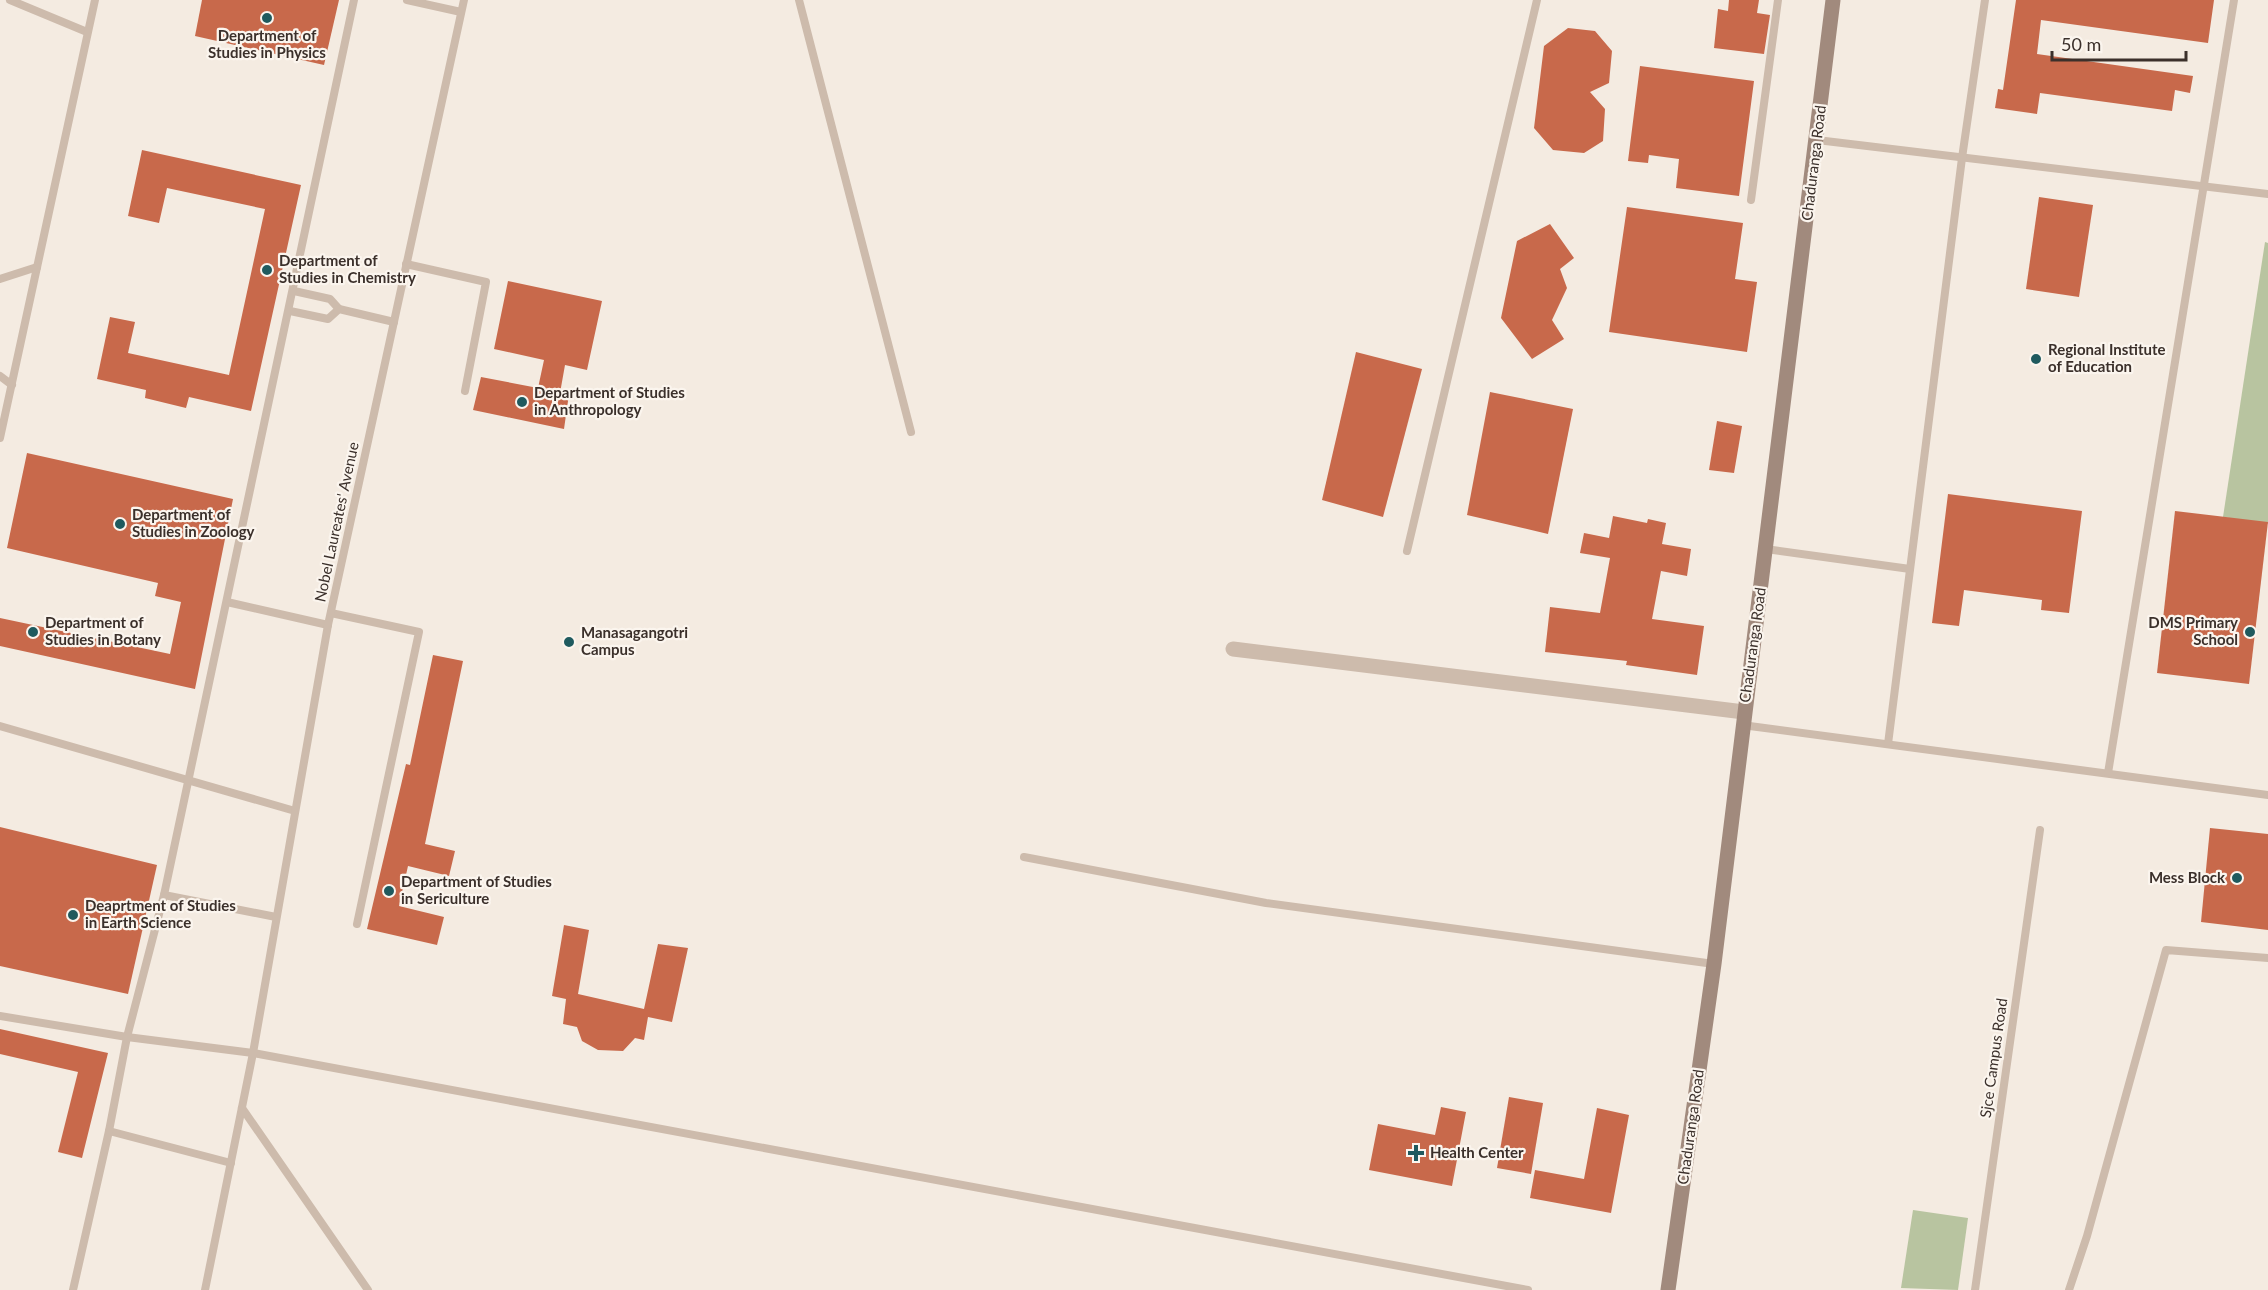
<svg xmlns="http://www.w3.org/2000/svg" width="2268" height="1290" viewBox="0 0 2268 1290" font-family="Lato,sans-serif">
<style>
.green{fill:#b8c4a0}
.building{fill:#c8694b}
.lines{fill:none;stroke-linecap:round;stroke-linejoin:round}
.lane{stroke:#cdbbac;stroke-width:8}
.street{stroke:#cdbbac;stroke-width:15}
.secondary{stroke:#a18a7d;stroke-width:15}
.poi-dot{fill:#1f5a5e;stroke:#fbf5ee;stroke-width:2}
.labels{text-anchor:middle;stroke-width:4.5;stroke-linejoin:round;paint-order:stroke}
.poi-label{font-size:15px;font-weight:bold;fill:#3b302b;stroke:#fbf5ee;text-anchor:start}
.street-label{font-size:15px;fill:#3b302b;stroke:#fbf5ee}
</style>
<rect width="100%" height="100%" fill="#f4ebe1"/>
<g class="green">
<path d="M2265 242 2268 243V524L2223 517Z"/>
<path d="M1913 1210 1968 1218 1958 1290 1901 1288Z"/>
</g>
<g class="building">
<path d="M202 0H339L324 65 195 36Z"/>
<path d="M1729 0H1759L1757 13 1770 15 1764 54 1714 48 1718 9 1728 11Z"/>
<path d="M2016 0H2214L2208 43 2041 20 2037 54 2193 76 2190 93 2175 90 2172 111 2040 93 2037 114 1995 108 1998 89 2003 90Z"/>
<path d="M1568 28 1595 31 1612 51 1609 83 1590 92 1605 109 1603 141 1584 153 1553 150 1534 128 1544 46Z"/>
<path d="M1640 66 1754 81 1739 196 1676 188 1679 159 1649 155 1648 163 1628 161Z"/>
<path d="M142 150 301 185 251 411 189 397 186 408 145 398 146 390 97 379 110 317 135 322 128 353 229 375 265 209 167 188 159 223 128 216Z"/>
<path d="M2039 197 2093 205 2079 297 2026 289Z"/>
<path d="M1627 207 1743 223 1735 279 1757 282 1747 352 1609 332Z"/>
<path d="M1550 224 1574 258 1560 269 1567 288 1552 320 1564 339 1532 359 1501 318 1517 241Z"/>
<path d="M508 281 602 301 587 370 565 365 560 393 569 394 564 429 473 410 481 377 538 388 544 360 494 349Z"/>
<path d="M1356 352 1422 369 1383 517 1322 500Z"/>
<path d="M1490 392 1573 409 1548 534 1467 515Z"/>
<path d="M1717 421 1742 426 1734 473 1709 470Z"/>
<path d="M27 453 233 499 195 689 0 646V618L170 654 181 602 155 596 158 583 7 548Z"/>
<path d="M1948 494 2082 511 2069 613 2041 610 2042 600 1964 590 1959 626 1932 623Z"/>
<path d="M2175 511 2268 522 2249 684 2157 673Z"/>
<path d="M1613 516 1647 523 1648 519 1666 523 1662 544 1691 549 1687 576 1661 571 1652 619 1704 626 1697 675 1626 665 1627 661 1545 652 1550 607 1600 613 1610 558 1580 553 1584 533 1609 538Z"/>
<path d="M433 655 463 661 425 844 455 851 449 876 408 866 399 906 444 917 437 945 367 929 406 764 410 765Z"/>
<path d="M0 827 157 865 128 994 0 966Z"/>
<path d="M2210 828 2268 834V930L2201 922Z"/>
<path d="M564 925 589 930 578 994 644 1009 658 944 688 948 672 1022 648 1017 644 1040 635 1038 623 1051 598 1050 582 1041 577 1027 563 1024 566 999 552 996Z"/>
<path d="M0 1029 108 1053 82 1158 58 1152 78 1072 0 1054Z"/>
<path d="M1509 1097 1543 1103 1531 1174 1497 1168Z"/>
<path d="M1441 1107 1466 1112 1452 1186 1369 1170 1378 1124 1435 1135Z"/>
<path d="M1597 1108 1629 1115 1611 1213 1530 1198 1535 1170 1584 1179Z"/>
</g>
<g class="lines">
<g class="lane">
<path d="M10 0 87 32"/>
<path d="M407 0 461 12"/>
<path d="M799 0 911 432"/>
<path d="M1817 140 2268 194"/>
<path d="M1751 200 1778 0"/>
<path d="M406 264 486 282 465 391"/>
<path d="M0 279 37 267"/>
<path d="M294 291 330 299 339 309"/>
<path d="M290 311 328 319 339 309 394 322"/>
<path d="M0 376 12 385"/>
<path d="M0 438 95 0"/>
<path d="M1766 549 1910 569"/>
<path d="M1407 551 1537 0"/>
<path d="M227 602 328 625"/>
<path d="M331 613 419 632 357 924"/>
<path d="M1742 725 2268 795"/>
<path d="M0 726 295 811"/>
<path d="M1888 744 1962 158 1985 0"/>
<path d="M2108 773 2234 0"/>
<path d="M1024 857 1266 903 1714 964"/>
<path d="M164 895 276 917"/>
<path d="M0 1016 127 1037 253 1053 1528 1290"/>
<path d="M242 1108 368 1290"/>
<path d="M109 1131 231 1163"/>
<path d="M73 1290 109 1131 127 1037 164 895 354 0"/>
<path d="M205 1290 253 1053 328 625 464 0"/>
<path d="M1975 1290 2040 830"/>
<path d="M2069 1290 2087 1236 2166 950 2268 958"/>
</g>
<path class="street" d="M1233 649 1744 712"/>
<path class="secondary" d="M1668 1290 1714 964 1833 0"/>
</g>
<g class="poi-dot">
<circle cx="267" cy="18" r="6"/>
<circle cx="267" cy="270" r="6"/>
<circle cx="2036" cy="359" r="6"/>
<circle cx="522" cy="402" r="6"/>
<circle cx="120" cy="524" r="6"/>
<circle cx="33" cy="632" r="6"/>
<circle cx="2250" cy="632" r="6"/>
<circle cx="569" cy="642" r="6"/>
<circle cx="2237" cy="878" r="6"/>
<circle cx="389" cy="891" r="6"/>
<circle cx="73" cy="915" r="6"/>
<path d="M1413 1144h6v6h6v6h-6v6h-6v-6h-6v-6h6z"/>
</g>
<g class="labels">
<g class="poi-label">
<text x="267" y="41" text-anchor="middle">Department of<tspan x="267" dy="17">Studies in Physics</tspan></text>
<text x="279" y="266">Department of<tspan x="279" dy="17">Studies in Chemistry</tspan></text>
<text x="2048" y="355">Regional Institute<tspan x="2048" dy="17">of Education</tspan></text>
<text x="534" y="398">Department of Studies<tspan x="534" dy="17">in Anthropology</tspan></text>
<text x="132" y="520">Department of<tspan x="132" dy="17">Studies in Zoology</tspan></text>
<text x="45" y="628">Department of<tspan x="45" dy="17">Studies in Botany</tspan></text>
<text x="2238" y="628" text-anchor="end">DMS Primary<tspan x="2238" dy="17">School</tspan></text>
<text x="581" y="638">Manasagangotri<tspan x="581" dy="17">Campus</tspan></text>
<text x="2225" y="883" text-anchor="end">Mess Block</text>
<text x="401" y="887">Department of Studies<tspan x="401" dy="17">in Sericulture</tspan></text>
<text x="85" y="911">Deaprtment of Studies<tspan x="85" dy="17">in Earth Science</tspan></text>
<text x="1430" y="1158">Health Center</text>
</g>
<g class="street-label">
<text transform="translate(1814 163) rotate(-83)" y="5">Chaduranga Road</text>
<text transform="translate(337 522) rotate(-78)" y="5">Nobel Laureates' Avenue</text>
<text transform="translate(1753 645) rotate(-82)" y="5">Chaduranga Road</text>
<text transform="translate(1994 1058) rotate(-82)" y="5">Sjce Campus Road</text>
<text transform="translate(1691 1127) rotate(-82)" y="5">Chaduranga Road</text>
</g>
</g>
<path d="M2052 51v9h134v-9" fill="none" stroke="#3b302b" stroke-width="3"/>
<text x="2061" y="51" font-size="18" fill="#3b302b" stroke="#fbf5ee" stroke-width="4.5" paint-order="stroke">50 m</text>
</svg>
